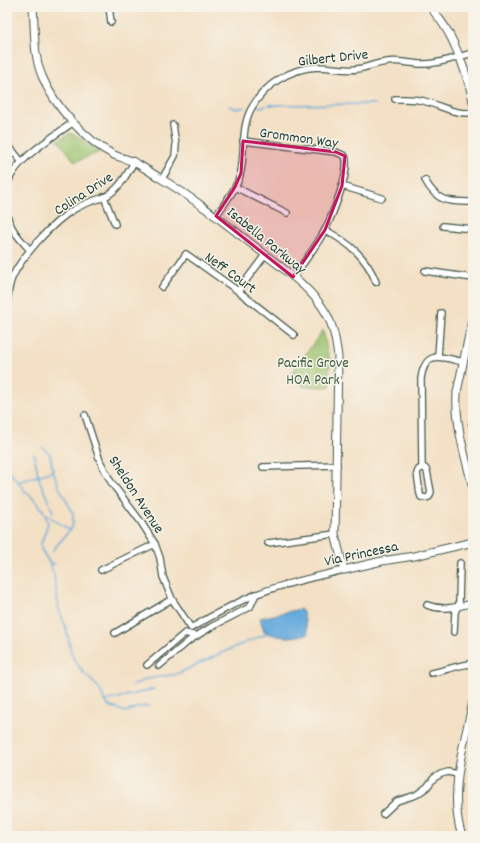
<svg xmlns="http://www.w3.org/2000/svg" width="480" height="843" viewBox="0 0 480 843" font-family="Dekko,sans-serif">
<style>
.green{fill:#9ac16d;stroke:#5c7f50}
.water{fill:#66abdc;stroke:#427488}
.lines{fill:none;stroke-linecap:round;stroke-linejoin:round}
.stream{stroke:#66abdc;stroke-width:1.5}
.minor-casing{stroke:#3f554a;stroke-width:8}
.tertiary-casing{stroke:#3f554a;stroke-width:9}
.minor{stroke:#fff;stroke-width:5.5}
.tertiary{stroke:#fff;stroke-width:7}
.marked{fill:#c2185b;fill-opacity:0.2;stroke:#c2185b;stroke-width:3;stroke-linejoin:round}
.labels{text-anchor:middle;stroke-width:3;stroke-linejoin:round;paint-order:stroke}
.street-label{font-size:15px;fill:#1f3d34;stroke:#f7f3e8}
.park-label{font-size:15px;fill:#3e5e42;stroke:#f7f3e8}
</style>
<rect width="100%" height="100%" fill="#f7f3e8"/>
<filter id="ink" filterUnits="userSpaceOnUse"><feTurbulence type="fractalNoise" baseFrequency=".025" numOctaves="2"/><feDisplacementMap in="SourceGraphic" scale="8" xChannelSelector="R" yChannelSelector="G"/><feConvolveMatrix kernelMatrix="1 2 1 2 8 2 1 2 1" color-interpolation-filters="sRGB"/></filter>
<filter id="wash" filterUnits="userSpaceOnUse"><feTurbulence type="fractalNoise" baseFrequency=".012" numOctaves="4" result="noise"/><feDisplacementMap in="SourceGraphic" scale="16" xChannelSelector="R" yChannelSelector="G"/><feGaussianBlur stdDeviation="0.9" result="paint"/><feColorMatrix in="noise" values="0 0 0 0 0 0 0 0 0 0 0 0 0 0 0 0 0 1.4 0 .05"/><feComposite in="paint" operator="in"/></filter>
<g filter="url(#wash)">
<rect width="100%" height="100%" fill="#f3e0c5"/>
<g class="green">
<path d="M70 133 77 136 100 152 75 162 58 140Z"/>
<path d="M323 330 329 358 331 359C331 364 329 369 329 373 330 378 331 382 330 387H305L292 378V373Z"/>
</g>
<path class="water" d="M300 609 303 612 308 634C292 638 279 639 264 631L260 618Z"/>
<g class="lines">
<g class="stream">
<path d="M269 105 375 104"/>
<path d="M229 106 237 109 245 107"/>
<path d="M259 107 266 106"/>
<path d="M42 447 50 454 53 471"/>
<path d="M34 454 39 479 53 512"/>
<path d="M7 468 25 491 35 500 43 510 46 517 48 523 41 544V549L50 564 54 575 59 610 66 628 71 652 74 659 84 673 99 688 105 701 109 706 126 712 139 707 149 706"/>
<path d="M18 482 53 471 59 487 73 513V524L70 530 53 550"/>
<path d="M46 514 69 530"/>
<path d="M50 564H55"/>
<path d="M132 686 146 679 177 674 237 646 269 633"/>
<path d="M106 701 154 689"/>
</g>
</g>
</g>
<g filter="url(#ink)">
<g class="lines">
<g class="minor-casing">
<g id="minor">
<path d="M109 7 111 22"/>
<path d="M395 99C404 99 414 98 424 101 442 106 453 114 473 113"/>
<path d="M243 141 336 152 345 156C351 170 332 216 325 230 316 247 304 262 293 277"/>
<path d="M8 145 21 161"/>
<path d="M162 179 175 156 176 145 173 125"/>
<path d="M425 180C437 203 450 202 473 202"/>
<path d="M342 186 382 198"/>
<path d="M235 187 287 213"/>
<path d="M7 188C10 162 52 138 72 123"/>
<path d="M104 197 115 224"/>
<path d="M7 213C9 228 20 239 30 250"/>
<path d="M216 216C225 202 238 188 241 171 245 150 241 128 251 109 264 85 290 68 318 67 331 67 344 71 357 69 367 68 376 63 387 62 399 60 411 64 423 64 440 64 456 57 473 53"/>
<path d="M443 226 473 229"/>
<path d="M325 230C349 243 366 256 376 282"/>
<path d="M425 271 473 278"/>
<path d="M162 287 186 254 238 291 294 335"/>
<path d="M238 291 265 255"/>
<path d="M7 302C8 295 9 285 12 278 21 257 53 222 73 210 82 204 92 201 102 198 118 192 126 176 134 162"/>
<path d="M438 356 441 313"/>
<path d="M85 415 100 461 111 482 141 522 155 544 160 558 163 577 172 599 191 628C212 616 234 603 257 594 285 583 315 577 344 570"/>
<path d="M472 424 473 423"/>
<path d="M263 467 337 465"/>
<path d="M422 468 421 379C425 349 441 357 463 362"/>
<path d="M422 468H425L427 471 431 492 429 497 426 498 421 497 420 494 417 473 419 469Z"/>
<path d="M268 543 335 534"/>
<path d="M101 570 155 544"/>
<path d="M427 605C442 611 458 607 473 603"/>
<path d="M454 632 455 612 459 604 460 563"/>
<path d="M115 633 172 599"/>
<path d="M147 665 185 633 196 636"/>
<path d="M159 666 190 640 211 627 250 607 256 594"/>
<path d="M431 673C446 671 458 664 473 664"/>
<path d="M383 814 397 801 416 795 423 790 427 787 434 778 441 774 448 772 458 774"/>
</g>
</g>
<g class="tertiary-casing">
<g id="tertiary">
<path d="M33 7C35 29 33 55 42 76 54 106 85 140 114 155 121 158 128 159 134 162 143 167 152 173 160 178 195 199 226 224 258 249 282 268 311 287 326 313 334 327 336 342 338 357L335 534 344 570 382 561 414 556 473 542"/>
<path d="M430 7C435 13 441 20 445 27 456 44 470 82 473 102"/>
<path d="M473 316 457 392C455 425 465 456 473 488"/>
<path d="M462 836C448 795 464 743 473 702"/>
</g>
</g>
<use href="#minor" class="minor"/>
<use href="#tertiary" class="tertiary"/>
</g>
</g>
<path class="marked" d="M243 141 336 152 345 156 342 186 325 230 293 277 216 216 235 187 241 173Z"/>
<g class="labels">
<g class="street-label">
<text transform="translate(333 57) rotate(-6)" y="5">Gilbert Drive</text>
<text transform="translate(299 137) rotate(8)" y="5">Grommon Way</text>
<text transform="translate(83 193) rotate(-33)" y="5">Colina Drive</text>
<text transform="translate(267 240) rotate(39)" y="5">Isabella Parkway</text>
<text transform="translate(231 272) rotate(36)" y="5">Neff Court</text>
<text transform="translate(137 494) rotate(57)" y="5">Sheldon Avenue</text>
<text transform="translate(361 553) rotate(-12)" y="5">Via Princessa</text>
</g>
<g class="park-label">
<text x="313" y="367">Pacific Grove<tspan x="313" dy="17">HOA Park</tspan></text>
</g>
</g>
<rect width="480" height="843" fill="none" stroke="#f7f3e8" stroke-width="24"/>
</svg>
